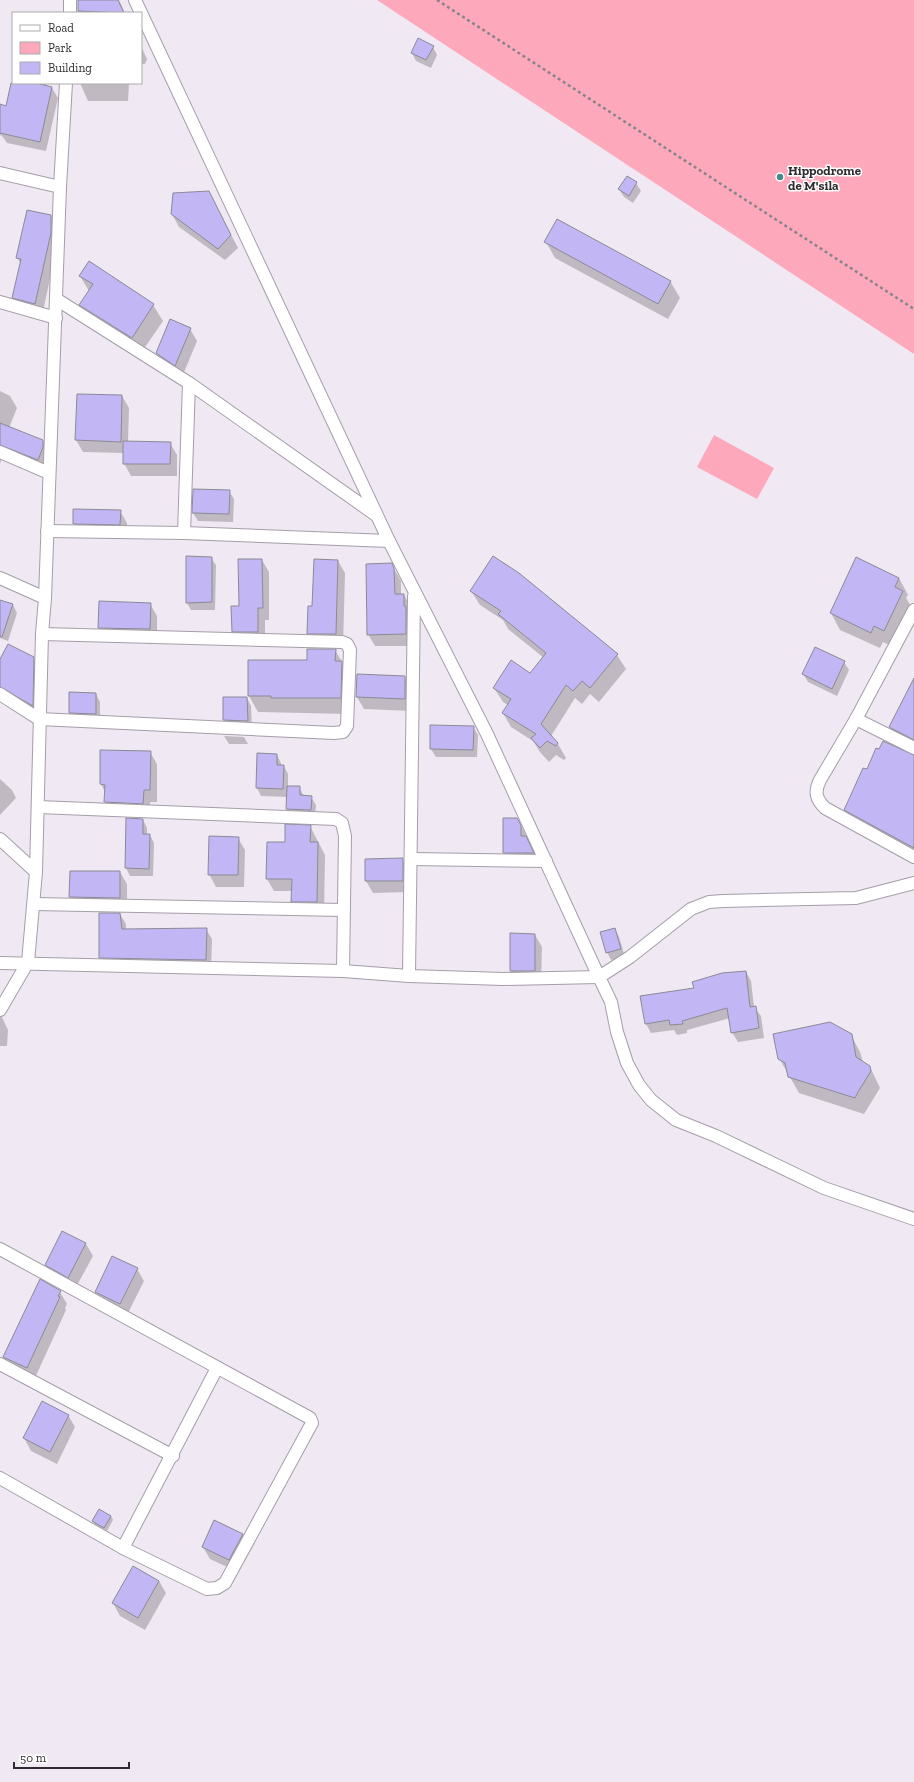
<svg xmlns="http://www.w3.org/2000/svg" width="914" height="1782" viewBox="0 0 914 1782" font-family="'Zilla Slab',serif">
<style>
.green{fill:#fea8bb}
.shadow{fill:#0003}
.building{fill:#c2b6f5;stroke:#8c8a95}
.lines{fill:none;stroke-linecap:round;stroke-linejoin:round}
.street-casing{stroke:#a59ea8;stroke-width:14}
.path{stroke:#89848b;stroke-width:2.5;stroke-dasharray:3 3;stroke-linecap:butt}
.street{stroke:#fff;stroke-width:12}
.poi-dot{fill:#438b8c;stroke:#fff;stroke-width:1.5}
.labels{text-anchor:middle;stroke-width:3;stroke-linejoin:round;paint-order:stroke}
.poi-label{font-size:13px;font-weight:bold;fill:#2f2c30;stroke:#fff;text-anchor:start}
</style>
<rect width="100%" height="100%" fill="#f0e8f3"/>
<g class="green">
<path d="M377 0H914V354Z"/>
<path d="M714 435 774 468 757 499 697 467Z"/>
</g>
<g class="shadow">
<path d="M78 0H119L125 13H78Z"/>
<path d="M141 46 147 59 145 64H141Z"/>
<path d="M433 47 437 55 431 68 416 61 412 53Z"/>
<path d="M13 78V83H47L46 86 52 88 58 98 46 151 7 143 2 136 0 135V105L6 107Z"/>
<path d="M80 83H129L128 101H88Z"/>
<path d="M636 183 641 191 633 203 624 197 619 189Z"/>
<path d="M209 192 238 248 225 260 179 227 172 214Z"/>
<path d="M51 216 58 228 57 246 42 316 20 310 13 298 21 264 17 258Z"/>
<path d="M546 242 670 281 680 298 668 319 555 258Z"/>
<path d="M80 276 153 305 163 321 141 353 90 321 80 305 89 291Z"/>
<path d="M190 329 197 341 182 377 164 365 157 353Z"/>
<path d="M0 391 10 396 17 408 9 428 43 441 50 454 45 472 2 458 0 464Z"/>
<path d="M78 395 122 396 129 408 128 442 170 443 177 455V476H131L124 463V453L83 452 76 440Z"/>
<path d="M229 491 234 499 233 522 198 521 193 513Z"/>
<path d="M120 511 127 523V536H81L74 524Z"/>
<path d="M211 558 216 565 215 610H191L187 603Z"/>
<path d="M857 559 899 578 908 595 906 598 912 608 893 647 883 642 880 648 840 630 831 613Z"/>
<path d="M262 560 269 572V620H265V644L240 643 233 631 240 607Z"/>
<path d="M338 561 345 573 343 646H315L308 633 313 607Z"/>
<path d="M391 564 401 581V595H404L411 607 412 646H375L368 634Z"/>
<path d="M471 591 617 655 626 669 599 702 590 694 582 704 575 698 551 736 558 744 566 758 564 760 556 755 549 762 540 752 533 741 511 727 503 713 508 705 503 702 494 688 530 674 544 658 508 629 503 620 480 605Z"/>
<path d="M0 601 13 605 17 613 8 641 0 638Z"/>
<path d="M150 604 157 616V641L106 640 99 628Z"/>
<path d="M335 650 345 667 349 714 258 712 249 696 308 661Z"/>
<path d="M33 658 40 670 39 717 0 696V661Z"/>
<path d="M844 662 849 670 837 696 808 682 803 674Z"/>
<path d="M358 675 405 677 412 689V711L364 709 357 697Z"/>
<path d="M914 680V750L899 743 890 727Z"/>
<path d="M96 694 100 702V722L75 721 70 713Z"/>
<path d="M247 698 251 706 252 729 229 728 224 720Z"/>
<path d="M473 727 478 735 477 757H436L431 749Z"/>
<path d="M224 736 244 737 248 744H229Z"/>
<path d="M150 752 157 764V802H150V816L112 814 105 802V792L101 784Z"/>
<path d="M277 755 281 763V766H284L288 774V787H299L304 796 311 797 316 805 315 818 291 817 287 809V797L261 796 257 788Z"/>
<path d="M914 756V858L855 826 846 810 868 771Z"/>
<path d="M0 779 12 790 16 798 0 815Z"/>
<path d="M517 819 524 831 540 865H511L504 853Z"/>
<path d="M143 820 147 828V835H150L154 843 153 876H130L126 868Z"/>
<path d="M310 826 325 855 324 914 299 913 292 901 293 891H274L267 879 286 843Z"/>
<path d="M238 838 245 850 244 887H216L209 874Z"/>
<path d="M402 859 410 871 409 892 373 893 366 881V860Z"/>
<path d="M120 872 127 884V910L77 909 70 897Z"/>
<path d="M120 914 126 924V930L206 929 212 939 211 970 105 967 100 958Z"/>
<path d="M615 929 619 937 625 957 611 960 607 952Z"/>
<path d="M511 934 535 935 542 947 541 983H518L511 971Z"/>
<path d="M746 972 751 981 754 1007 761 1016 764 1038 738 1042 732 1032 730 1018 687 1030V1033L677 1035 674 1030 651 1033 646 1024 695 989Z"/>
<path d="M0 1013 8 1030 7 1046H0Z"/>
<path d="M851 1035 860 1052 863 1062 870 1067 880 1088 864 1114 799 1093 779 1058Z"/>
<path d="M63 1232 86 1244 93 1256 75 1289 53 1277 46 1265Z"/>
<path d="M137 1269 144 1281 127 1315 103 1304 96 1292Z"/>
<path d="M60 1292 67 1304 65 1308 66 1310 34 1380 11 1369 4 1357Z"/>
<path d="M68 1415 75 1427 57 1464 31 1451 24 1438Z"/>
<path d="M111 1516 113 1520 107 1531 95 1525 93 1521Z"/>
<path d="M243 1534 250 1547 236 1571 210 1559 203 1547Z"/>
<path d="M159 1581 166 1593 145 1630 120 1616 113 1603Z"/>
</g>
<g class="building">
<path d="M78 0H118L124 13 78 11Z"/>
<path d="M418 38 434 46 426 60 411 53Z"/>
<path d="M11 83H36L52 87 40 142 0 133V104L6 106Z"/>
<path d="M627 176 637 182 629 196 618 189Z"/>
<path d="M209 191 231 235 218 249 171 214 173 193Z"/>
<path d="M27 210 51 215V233L35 304 12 298 21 259 16 258Z"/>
<path d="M557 219 671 281 658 304 544 242Z"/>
<path d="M89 261 154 304 132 338 79 305 93 284 79 276Z"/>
<path d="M170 319 191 328 175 366 156 353Z"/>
<path d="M77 394 122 395 121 442 75 440Z"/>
<path d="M0 423 43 440V447L38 460 0 445Z"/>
<path d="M123 441 171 442 170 464H123Z"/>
<path d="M193 489 230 490 229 514 192 513Z"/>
<path d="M73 509 121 510 120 525 73 524Z"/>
<path d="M186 556 212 557V602L186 603Z"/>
<path d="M493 556 519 573 618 654 590 688 582 681 573 691 566 685 541 724 558 743 556 746 547 741 540 748 531 738 536 734 502 713 511 699 493 688 511 660 530 673 546 653 498 614 501 611 470 591Z"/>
<path d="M856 557 899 578 895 587 903 591 884 631 874 626 871 633 830 613Z"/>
<path d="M238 559H262L263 608H258V632H232L231 606H239Z"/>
<path d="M314 559 338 560 336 634H307L308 606H312Z"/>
<path d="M392 563 394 568 395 594H404V606H406V634L367 635 366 564Z"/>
<path d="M0 600 13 604 2 637 0 636Z"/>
<path d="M99 601 151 603 150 629 98 628Z"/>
<path d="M8 644 34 657 33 706 0 687V659Z"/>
<path d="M815 647 845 661 832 689 802 674Z"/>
<path d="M307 649H336L335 661H342L341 698H271V696H248V660H307Z"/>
<path d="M357 674 405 676V699L356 697Z"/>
<path d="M914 678V740L889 727Z"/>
<path d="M69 692 96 693V714L69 713Z"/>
<path d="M223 697H247L248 721 223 720Z"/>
<path d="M430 725 474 726 473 750 430 749Z"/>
<path d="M883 741 914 755V848L844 810 863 768 867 769 876 748 879 749Z"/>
<path d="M100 750 151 751 150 790H144L143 804 104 802 105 785 100 784Z"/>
<path d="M257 753 277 754V765H284L283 789 256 788Z"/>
<path d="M287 786H300V795L312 796 311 810 286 809Z"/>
<path d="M126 818 143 819V834H150L149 869 125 868Z"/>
<path d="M503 818H517L521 825V836H526L534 853H503Z"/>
<path d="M285 824 311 825 310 842H318L317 902H291L292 879H266L267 842H285Z"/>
<path d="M209 836 239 837 238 875H208Z"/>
<path d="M403 858V881H365V859Z"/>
<path d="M70 871H120V898L69 897Z"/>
<path d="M99 913H120L122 929 207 928 206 960 99 958Z"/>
<path d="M615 928 621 949 606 953 600 932Z"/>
<path d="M510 933 535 934V971H510Z"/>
<path d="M746 971 750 1007 756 1006 759 1028 731 1033 727 1008 682 1021 683 1024 670 1025 669 1020 645 1024 640 996 694 988 692 982 722 973Z"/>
<path d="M830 1022 852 1034 856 1057 870 1066 871 1071 858 1092 855 1098 788 1077 785 1063 778 1059 773 1034Z"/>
<path d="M62 1231 86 1243 68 1278 45 1265Z"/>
<path d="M112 1256 138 1268 120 1304 95 1292Z"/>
<path d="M40 1279 61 1291 58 1296 60 1297 27 1368 3 1357Z"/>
<path d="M42 1401 69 1415 50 1452 23 1438Z"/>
<path d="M99 1509 111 1516 104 1528 92 1521Z"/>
<path d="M214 1520 243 1534 229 1560 202 1547Z"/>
<path d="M133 1566 159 1581 138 1618 112 1603Z"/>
</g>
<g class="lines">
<g class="street-casing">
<g id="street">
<path d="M70 13V0"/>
<path d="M0 173 60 187"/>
<path d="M56 299 189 383 376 515"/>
<path d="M0 302 56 318"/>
<path d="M0 452 49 473"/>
<path d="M47 531 184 533 389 541"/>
<path d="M184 533 189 383"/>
<path d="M0 578 45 598"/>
<path d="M914 610 856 719 820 780C814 792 816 799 825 808L914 857"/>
<path d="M0 694 39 719 334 733 343 732 347 726 350 650 347 644 342 642 42 634"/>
<path d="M856 719 914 748"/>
<path d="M38 807 336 819 342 823 345 836 343 971"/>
<path d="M0 839 36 872"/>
<path d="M412 859 546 861"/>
<path d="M914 883 856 898 723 901 709 902 691 909 630 957 599 977 611 1002 617 1032 627 1063 639 1085 651 1100 676 1120 716 1136 824 1188 914 1219"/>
<path d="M34 904 343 910"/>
<path d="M0 963 343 971 409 976 503 979 599 977 487 734 389 541 135 0"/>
<path d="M409 976 414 596"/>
<path d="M0 1010 28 962 36 872 42 634 45 598 60 187 66 83"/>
<path d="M0 1249 310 1418 312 1423 225 1583 217 1588 207 1589 123 1548 0 1478"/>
<path d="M0 1364 173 1456"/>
<path d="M123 1548 217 1368"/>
</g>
</g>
<path class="path" d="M437 0 914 309"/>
<use href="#street" class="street"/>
</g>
<circle class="poi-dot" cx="780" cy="177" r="4"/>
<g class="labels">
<g class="poi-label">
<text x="788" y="175">Hippodrome<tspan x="788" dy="15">de M'sila</tspan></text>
</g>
</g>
<rect x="12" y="12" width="130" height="72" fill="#ffffff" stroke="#acabac"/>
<rect x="20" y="25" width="20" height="6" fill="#ffffff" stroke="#acabac"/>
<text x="48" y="32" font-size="12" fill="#2f2c30">Road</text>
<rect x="20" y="42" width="20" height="12" fill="#fea8bb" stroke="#acabac"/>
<text x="48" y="52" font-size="12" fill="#2f2c30">Park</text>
<rect x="20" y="62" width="20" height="12" fill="#c2b6f5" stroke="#acabac"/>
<text x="48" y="72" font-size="12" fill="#2f2c30">Building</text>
<path d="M14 1762v6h115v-6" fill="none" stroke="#2f2c30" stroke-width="2"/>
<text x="20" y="1762" font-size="12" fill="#2f2c30" stroke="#ffffff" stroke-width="3" paint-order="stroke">50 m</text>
</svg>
